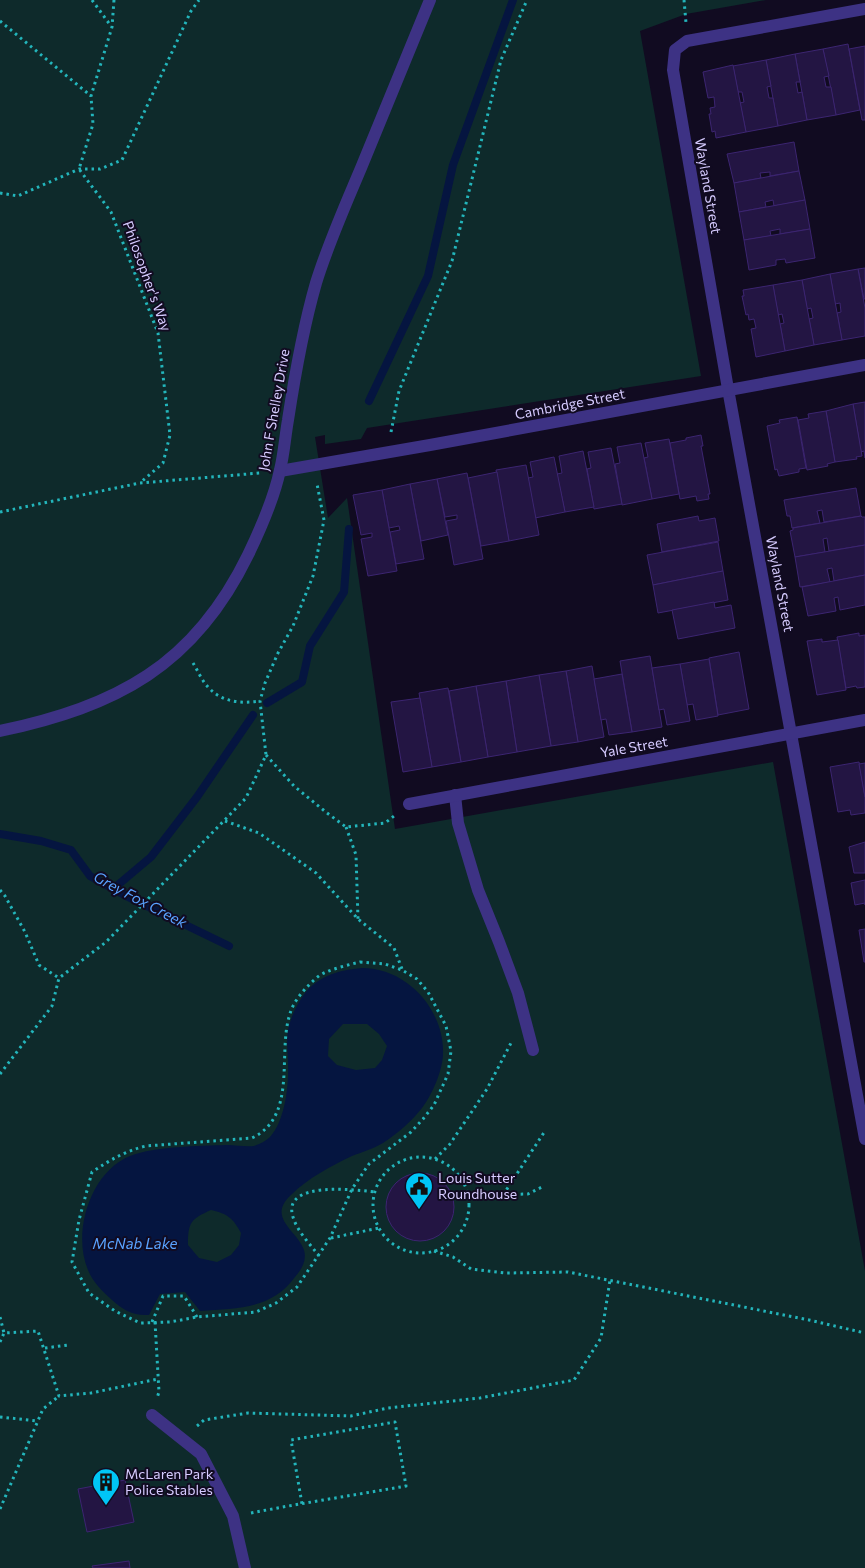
<svg xmlns="http://www.w3.org/2000/svg" width="865" height="1568" viewBox="0 0 865 1568" font-family="Commissioner,sans-serif">
<style>
.green{fill:#0e2a2b}
.water{fill:#051540;fill-rule:evenodd}
.lines{fill:none;stroke-linecap:round;stroke-linejoin:round}
.stream{stroke:#051540;stroke-width:8}
.building{fill:#231543;stroke:#3c2571}
.path{stroke:#23b5bb;stroke-width:3;stroke-dasharray:2.5 4;stroke-linecap:butt}
.service{stroke:#3d3284;stroke-width:12}
.minor{stroke:#3d3284;stroke-width:12}
.labels{text-anchor:middle;stroke-width:4;stroke-linejoin:round;paint-order:stroke}
.street-label{font-size:14px;fill:#d6cbff;stroke:#110b21}
.poi-label{font-size:14px;fill:#d6cbff;stroke:#110b21;text-anchor:start}
.water-label{font-size:15px;font-style:italic;fill:#59a2ff;stroke:#110b21}
</style>
<rect width="100%" height="100%" fill="#110b21"/>
<path class="green" d="M0 0H766L686 14 640 31 701 376 367 428 361 439 325 444V435L315 437 328 518 347 498 395 829 773 762 865 1271V1568H0Z"/>
<path class="water" d="M362 968C408 968 445 1011 443 1055 442 1072 432 1095 422 1108 411 1122 398 1133 383 1143 373 1149 362 1152 352 1156 331 1166 308 1178 291 1195 266 1218 298 1231 304 1250 307 1260 302 1269 295 1277 271 1310 236 1308 200 1311L185 1292 160 1294 149 1315C133 1316 123 1310 112 1300 103 1292 92 1281 88 1270 72 1233 90 1172 130 1156 156 1146 199 1146 227 1145 236 1145 245 1147 254 1146 260 1144 266 1141 270 1137 285 1121 289 1085 288 1064 288 1053 286 1042 288 1030 291 1016 297 1004 305 993 320 975 340 970 362 968ZM343 1024H367L379 1034 387 1046 382 1060 375 1068 356 1070 337 1065 328 1056 329 1039ZM211 1210C228 1214 233 1218 241 1233L239 1245 231 1255 217 1262 199 1258 188 1245C188 1222 191 1219 211 1210Z"/>
<g class="lines">
<g class="stream">
<path d="M369 401 428 276 453 165 513 0"/>
<path d="M267 703 302 682 310 646 344 592 349 529"/>
<path d="M0 834 41 841 71 850 90 876 128 897 229 946"/>
<path d="M113 889 151 857 197 797 253 715"/>
</g>
</g>
<g class="building">
<path d="M848 44 860 110 836 115 823 49Z"/>
<path d="M865 46V120H862L849 49Z"/>
<path d="M823 49 829 76 824 77 826 87H831L836 115 807 120 795 54Z"/>
<path d="M795 54 800 82H796L798 93 802 92 807 120 778 126 766 60Z"/>
<path d="M766 60 771 86 767 87 769 98H773L778 126 746 132 740 103 744 102 742 92H738L733 66Z"/>
<path d="M733 65 746 132 716 138 715 131 712 132 709 114H711L710 108 715 107 714 97 708 98 703 72Z"/>
<path d="M794 142 799 171 770 176V172L760 173 761 178 734 183 727 154Z"/>
<path d="M799 171 805 200 774 206 773 200 765 202 766 207 739 212 734 183Z"/>
<path d="M805 200 810 229 780 234V229L770 231 771 236 744 240 739 212Z"/>
<path d="M810 229 815 258 786 263 785 259 776 260V265L749 270 744 240Z"/>
<path d="M865 268V299H864L858 269Z"/>
<path d="M858 269 865 308V336L842 340 837 313 841 312 840 303 835 304 830 274Z"/>
<path d="M830 274 842 340 814 345 809 319 813 318 811 308 807 309 802 280Z"/>
<path d="M802 280 814 345 785 351 780 324 784 323 782 314 778 315 773 285Z"/>
<path d="M773 285 785 351 756 357 751 329 756 328 754 319 749 320 748 314 746 315 742 296H744L743 290Z"/>
<path d="M865 402V458L864 451 861 452 853 404Z"/>
<path d="M853 404 862 456 856 457 857 459 835 462 826 411Z"/>
<path d="M826 411 835 462 827 464 828 466 807 470 798 420 809 418 808 414Z"/>
<path d="M797 417 806 468 799 469V472L779 476 777 469 775 470 767 426 780 423 779 420Z"/>
<path d="M701 435 703 446H701L710 494H708L709 499 697 501 696 496 680 499 670 443 686 440V438Z"/>
<path d="M669 439 679 494 652 499 644 458 648 457 645 443Z"/>
<path d="M641 443 652 499 622 505 615 464 620 463 617 447Z"/>
<path d="M611 448 622 504 594 509 587 469 591 468 588 452Z"/>
<path d="M583 451 594 507 565 512 557 474 562 473 559 456Z"/>
<path d="M554 457 565 512 535 518 528 478 533 477 530 462Z"/>
<path d="M526 465 539 535 509 541 496 470Z"/>
<path d="M497 472 509 541 481 546 468 478Z"/>
<path d="M467 473 483 559 454 565 446 521 457 519V515L445 517 437 479Z"/>
<path d="M437 479 448 535 421 541 410 484Z"/>
<path d="M410 484 424 559 396 564 390 532 400 530 399 526 389 528 382 490Z"/>
<path d="M856 488 861 516 824 522 822 510 817 511 820 523 792 528 790 516H787L784 500Z"/>
<path d="M382 490 397 571 368 576 361 539 372 537V533L361 535 353 495Z"/>
<path d="M698 516 699 521 715 518 719 541 662 552 657 524Z"/>
<path d="M861 516 862 517H865V545L829 551 827 538 823 539 825 552 795 557 790 531 793 530V528Z"/>
<path d="M718 542 723 571 653 585 647 555Z"/>
<path d="M865 545V575L834 581 832 568 827 569 830 582 800 587 795 557Z"/>
<path d="M723 571 728 600 658 613 653 585Z"/>
<path d="M865 575V605L840 610 838 597 834 598 836 611 808 616 802 587Z"/>
<path d="M714 602 715 608 731 605 735 628 678 639 672 610Z"/>
<path d="M859 633V636L865 635V687L857 688 856 686 846 688 837 637Z"/>
<path d="M822 639V642L838 640 846 690 817 695 807 641Z"/>
<path d="M739 652 749 709 718 715 709 658Z"/>
<path d="M650 656 662 727 632 732 620 661Z"/>
<path d="M709 659 718 716 696 720 693 704 687 705 680 664Z"/>
<path d="M680 664 690 721 667 725 664 709 659 710 652 668Z"/>
<path d="M592 666 604 737 578 742 566 671Z"/>
<path d="M566 671 578 742 551 746 539 675Z"/>
<path d="M622 674 632 732 609 735 606 719 601 720 594 679Z"/>
<path d="M539 675 551 746 517 752 506 681Z"/>
<path d="M506 681 517 752 488 757 476 686Z"/>
<path d="M476 686 488 757 461 762 449 691Z"/>
<path d="M448 688 461 762 432 767 419 693Z"/>
<path d="M420 698 432 767 403 772 391 702Z"/>
<path d="M859 762 865 797V813L851 815 850 810 838 812 830 767Z"/>
<path d="M865 763V797L859 764Z"/>
<path d="M865 842V873H854L849 847Z"/>
<path d="M865 880V905V903L855 905 851 883Z"/>
<path d="M865 929V962H864L859 930Z"/>
<circle cx="420" cy="1207" r="34"/>
<path d="M125 1480 134 1522 87 1532 78 1489Z"/>
<path d="M129 1561 130 1568H93L92 1566Z"/>
</g>
<g class="lines">
<g class="path">
<path d="M92 0 111 26"/>
<path d="M114 0 112 27 91 96 93 124 79 169 111 212 158 333 170 435 163 463 140 483"/>
<path d="M684 0 686 23"/>
<path d="M0 21 91 96"/>
<path d="M0 193 18 196 79 169H100L122 160 191 11 199 0"/>
<path d="M391 432 399 391 452 261 501 60 527 0"/>
<path d="M0 512 140 483 260 473"/>
<path d="M193 663C198 671 202 681 208 687 221 702 241 704 260 701"/>
<path d="M266 755 294 786 327 813 346 827 385 823 394 816"/>
<path d="M225 821 259 833 316 873 358 919 394 948 402 969"/>
<path d="M346 827 356 855 358 919"/>
<path d="M0 890 5 896 25 932 39 965 59 978"/>
<path d="M360 962 385 964 402 970 417 979 428 992 446 1026 451 1051 448 1074 434 1105 423 1119 411 1132 369 1164 352 1189 330 1238 297 1287 276 1303 256 1312 197 1317 170 1322 140 1323 115 1311 89 1293 72 1262 79 1220 92 1172C110 1160 125 1151 146 1146L252 1138C297 1117 278 1056 289 1017 292 1005 298 997 306 988 311 983 317 976 324 973 335 968 348 965 360 962Z"/>
<path d="M0 1074 52 1006 59 978 106 942 246 798 266 755 260 701 265 683 278 653 293 626 313 576 324 520 317 484"/>
<circle cx="421" cy="1205" r="48"/>
<path d="M435 1159 450 1144 487 1089 512 1041"/>
<path d="M503 1195 545 1131"/>
<path d="M469 1198 483 1195 528 1194 542 1187"/>
<path d="M331 1238 379 1228"/>
<path d="M434 1251 453 1257 471 1269 506 1273 568 1272 809 1320 865 1333"/>
<path d="M319 1256C310 1244 297 1231 293 1217 281 1180 357 1190 375 1192"/>
<path d="M0 1317 4 1333"/>
<path d="M152 1322 163 1296H184L197 1317"/>
<path d="M155 1322 159 1392 157 1398"/>
<path d="M0 1342 4 1333 38 1331 59 1396 91 1393 158 1379"/>
<path d="M45 1348 68 1345"/>
<path d="M0 1417 38 1421"/>
<path d="M197 1426 204 1420 248 1413 351 1416 388 1408 480 1398 574 1380 601 1338 610 1280"/>
<path d="M0 1509 43 1409 59 1396"/>
<path d="M251 1513C302 1503 355 1495 406 1486L395 1422 291 1440 302 1504"/>
</g>
<g class="service">
<path d="M455 795 458 823 478 890 499 942 518 993 533 1050"/>
<path d="M152 1415 201 1454 233 1516 245 1568"/>
</g>
<g class="minor">
<path d="M865 9 687 41 675 50 673 70 728 389 865 1139"/>
<path d="M280 471 430 445 865 365"/>
<path d="M0 731C117 706 194 666 248 555 261 528 274 499 280 470 284 454 285 437 288 420 295 374 303 328 316 283 328 244 345 206 361 168 384 112 407 56 430 0"/>
<path d="M409 804 865 720"/>
</g>
</g>
<defs>
<g id="civic-pin" transform="scale(1.4375)"><path d="M0 17L-7.5 6A9.5 9.5 0 1 1 7.5 6Z" fill="#00c6f6" stroke="#110b21"/><path d="M-.6-6.5H3V-4.5H.6V-3L4-1V1h2V6H-6V1h2V-1L-.6-3ZM-1.2 2.5V6h2.4V2.5Z" fill="#111"/></g>
<g id="building-pin" transform="scale(1.4375)"><path d="M0 17L-7.5 6A9.5 9.5 0 1 1 7.5 6Z" fill="#00c6f6" stroke="#110b21"/><path d="M-4-6H4V6H1V3H-1V6H-4ZM-2.5-4.3h1.7v1.8h-1.7ZM.8-4.3h1.7v1.8H.8ZM-2.5-1h1.7V.8h-1.7ZM.8-1h1.7V.8H.8Z" fill="#111"/></g>
</defs>
<g fill-rule="evenodd">
<use href="#civic-pin" x="419" y="1186"/>
<use href="#building-pin" x="106" y="1482"/>
</g>
<g class="labels">
<g class="street-label">
<text transform="translate(708 186) rotate(80)" y="5">Wayland Street</text>
<text transform="translate(147 276) rotate(70)" y="5">Philosopher's Way</text>
<text transform="translate(570 404) rotate(-11)" y="5">Cambridge Street</text>
<text transform="translate(274 410) rotate(-80)" y="5">John F Shelley Drive</text>
<text transform="translate(780 584) rotate(79)" y="5">Wayland Street</text>
<text transform="translate(634 747) rotate(-10)" y="5">Yale Street</text>
</g>
<g class="poi-label">
<text x="438" y="1183">Louis Sutter<tspan x="438" dy="16">Roundhouse</tspan></text>
<text x="125" y="1479">McLaren Park<tspan x="125" dy="16">Police Stables</tspan></text>
</g>
<g class="water-label">
<text transform="translate(140 900) rotate(28)" y="5">Grey Fox Creek</text>
<text x="135" y="1249">McNab Lake</text>
</g>
</g>
</svg>
